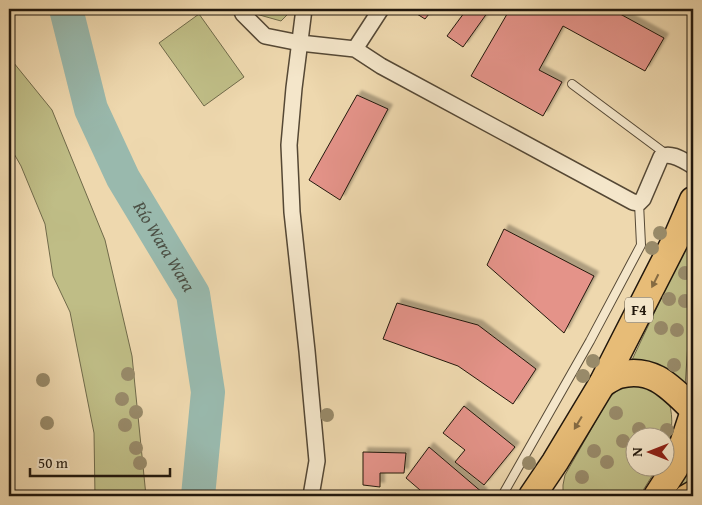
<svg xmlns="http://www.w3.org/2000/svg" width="702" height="505" viewBox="0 0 702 505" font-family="'Gentium Book Plus',serif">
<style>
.green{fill:#bfbd86;stroke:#706a4a}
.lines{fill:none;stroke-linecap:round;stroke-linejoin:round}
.river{stroke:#99b9ad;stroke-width:34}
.building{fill:#e49389;stroke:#22180d;filter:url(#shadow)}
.lane-casing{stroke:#554835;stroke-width:10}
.street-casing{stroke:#554835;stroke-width:18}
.primary-casing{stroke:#22180d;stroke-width:25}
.highway-casing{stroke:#22180d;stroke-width:29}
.lane{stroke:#f4e6ca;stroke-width:8}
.street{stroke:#f4e6ca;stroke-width:15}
.primary{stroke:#e7bc77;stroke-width:22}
.highway{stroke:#e7bc77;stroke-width:26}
.tree{fill:#988a69}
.oneway{fill:#846a42}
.labels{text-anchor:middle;stroke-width:5;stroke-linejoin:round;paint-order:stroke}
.shield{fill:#f4e6ca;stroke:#615646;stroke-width:1}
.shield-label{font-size:15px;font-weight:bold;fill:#22180d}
.water-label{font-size:18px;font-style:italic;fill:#4c5045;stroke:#f4e6ca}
</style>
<defs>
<filter id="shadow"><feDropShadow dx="4.5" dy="-4.5" stdDeviation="1" flood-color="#0004"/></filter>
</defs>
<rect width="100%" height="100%" fill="#eed8ae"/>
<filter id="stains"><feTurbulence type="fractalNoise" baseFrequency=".004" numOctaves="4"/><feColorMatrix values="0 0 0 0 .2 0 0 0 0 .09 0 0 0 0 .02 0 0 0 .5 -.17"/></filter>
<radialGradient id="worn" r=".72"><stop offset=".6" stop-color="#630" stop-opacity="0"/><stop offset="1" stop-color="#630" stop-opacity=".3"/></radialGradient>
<g class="green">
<path d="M252 9H290L289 13 281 21 256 14Z"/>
<path d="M199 14 244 77 204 106 159 43Z"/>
<path d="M9 57 52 110 105 240 132 356 146 496H95L94 433 70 312 53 276 45 224 21 166 9 145Z"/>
<path d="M693 231V290L690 313 685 387 671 371 658 365 632 360Z"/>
<path d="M639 382 669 402C674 419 672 436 665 453L664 438H634V468H657L642 492 638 496H563V485L565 475 609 398C620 388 624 384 639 382Z"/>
<path d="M693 462V481L674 493Z"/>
</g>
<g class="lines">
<path class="river" id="s1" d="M66 9 91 109 123 178 193 294 208 392 198 496"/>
</g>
<g class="building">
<path d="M409 9H433L425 19Z"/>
<path d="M467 9H490L463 47 447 36Z"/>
<path d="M510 9H611L664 38 645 71 563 26 539 70 562 82 543 116 471 76Z"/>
<path d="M357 95 388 109 340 200 309 180Z"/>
<path d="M504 229 594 276 564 333 487 265Z"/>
<path d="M397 303 478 325 536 369 513 404 458 366 383 339Z"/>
<path d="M464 406 515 447 484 485 455 462 465 450 443 433Z"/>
<path d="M429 447 483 493 481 496H427L406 478Z"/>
<path d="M363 452 406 453 404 473H380V487L363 485Z"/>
</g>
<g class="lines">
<g class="lane-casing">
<g id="lane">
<path d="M572 84 666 154"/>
<path d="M502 496 590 341 641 245 639 203"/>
</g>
</g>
<g class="street-casing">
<g id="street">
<path d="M241 9 243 14 265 36 300 43 355 49 381 66 633 202 639 203 643 199 661 157C671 151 684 161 693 166"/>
<path d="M304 9 294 88 289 145 292 212 307 351 317 461 311 496"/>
<path d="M355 49 381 9"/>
</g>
</g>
<g class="primary-casing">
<path id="primary" d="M686 496 693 492"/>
</g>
<g class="highway-casing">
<g id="highway">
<path d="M602 384C607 381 613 377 619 375 653 366 671 388 693 409"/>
<path d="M532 496 555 462 602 384 677 237 693 200"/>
<path d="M657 496 675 468 693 414"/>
</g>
</g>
<use href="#lane" class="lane"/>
<use href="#street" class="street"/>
<use href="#primary" class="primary"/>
<use href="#highway" class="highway"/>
</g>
<g class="tree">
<circle cx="660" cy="233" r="7"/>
<circle cx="652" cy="248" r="7"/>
<circle cx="685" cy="273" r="7"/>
<circle cx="669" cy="299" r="7"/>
<circle cx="685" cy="301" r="7"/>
<circle cx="661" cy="328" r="7"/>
<circle cx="677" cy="330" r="7"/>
<circle cx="593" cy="361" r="7"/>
<circle cx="674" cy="365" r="7"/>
<circle cx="128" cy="374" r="7"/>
<circle cx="583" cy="376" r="7"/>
<circle cx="43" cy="380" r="7"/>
<circle cx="122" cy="399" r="7"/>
<circle cx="136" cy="412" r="7"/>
<circle cx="616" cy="413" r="7"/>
<circle cx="327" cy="415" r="7"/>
<circle cx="47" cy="423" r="7"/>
<circle cx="125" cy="425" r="7"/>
<circle cx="639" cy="429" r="7"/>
<circle cx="667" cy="430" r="7"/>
<circle cx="623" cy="441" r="7"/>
<circle cx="136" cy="448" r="7"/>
<circle cx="594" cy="451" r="7"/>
<circle cx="607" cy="462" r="7"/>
<circle cx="140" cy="463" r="7"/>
<circle cx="529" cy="463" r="7"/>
<circle cx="582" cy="477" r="7"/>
</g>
<defs><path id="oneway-solid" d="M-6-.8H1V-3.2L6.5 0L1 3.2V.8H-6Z" transform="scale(1.25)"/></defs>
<g class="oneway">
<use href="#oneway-solid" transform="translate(655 281) rotate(117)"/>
<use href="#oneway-solid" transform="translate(578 423) rotate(121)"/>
</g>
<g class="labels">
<rect class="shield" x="625" y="297.5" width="28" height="25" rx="4"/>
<g class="shield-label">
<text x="639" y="315">F4</text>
</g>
<g class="water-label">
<text dy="6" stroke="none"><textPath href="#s1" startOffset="259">Río Wara Wara</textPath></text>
</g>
</g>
<rect width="702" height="505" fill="none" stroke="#eed8ae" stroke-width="30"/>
<rect x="10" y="10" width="682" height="485" fill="none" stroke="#22180d" stroke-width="2.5"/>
<rect x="15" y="15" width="672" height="475" fill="none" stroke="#22180d"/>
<g transform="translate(650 452) rotate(270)"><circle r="24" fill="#f4e6ca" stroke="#a0947e"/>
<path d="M0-4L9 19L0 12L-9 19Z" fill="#8f2418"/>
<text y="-8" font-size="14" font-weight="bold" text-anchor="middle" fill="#22180d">N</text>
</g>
<path d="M30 468v8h140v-8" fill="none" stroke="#22180d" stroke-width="2.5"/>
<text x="38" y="468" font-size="15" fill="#22180d" stroke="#f4e6ca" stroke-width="4" paint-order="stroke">50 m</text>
<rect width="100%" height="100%" filter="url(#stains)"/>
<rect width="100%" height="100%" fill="url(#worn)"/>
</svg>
